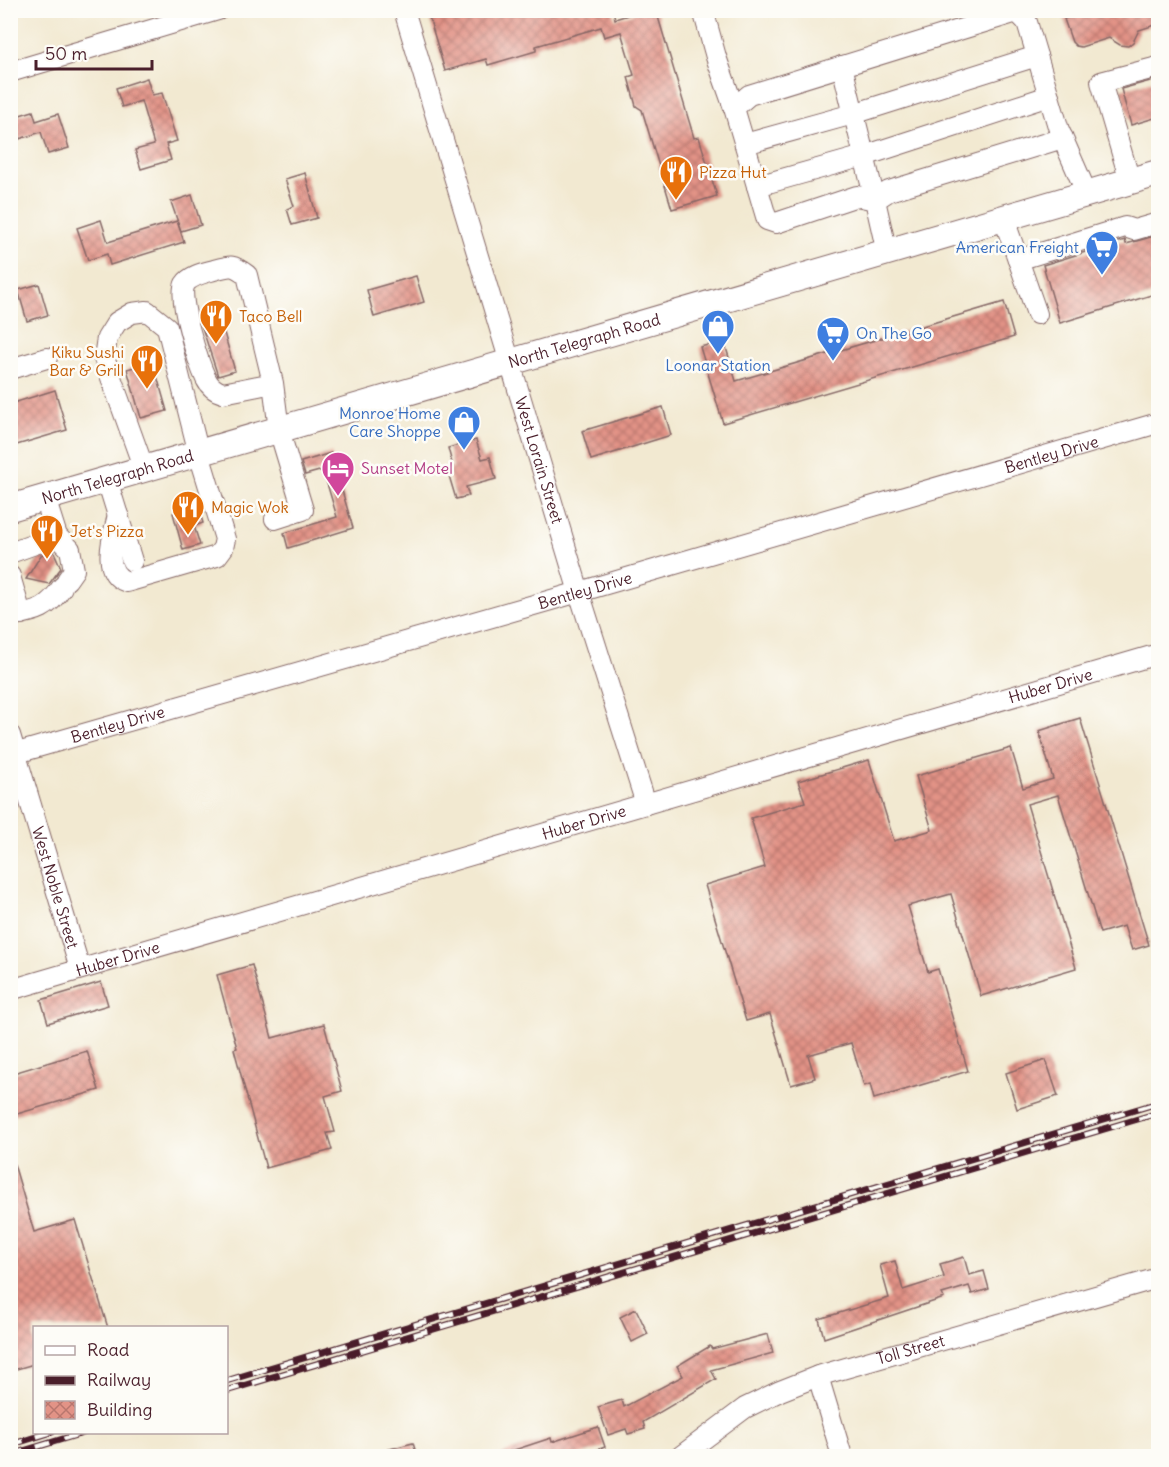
<svg xmlns="http://www.w3.org/2000/svg" width="1169" height="1467" viewBox="0 0 1169 1467" font-family="Delius,sans-serif">
<style>
.building{fill:url(#building-cross-hatch)}
.lines{fill:none;stroke-linecap:round;stroke-linejoin:round}
.minor-casing{stroke:#856665;stroke-width:22}
.major-casing{stroke:#856665;stroke-width:28}
.minor{stroke:#fff;stroke-width:20}
.major{stroke:#fff;stroke-width:26}
.rail-casing{stroke:#4a1f2b;stroke-width:7}
.rail{stroke:#fdfcf7;stroke-width:4.5;stroke-dasharray:14;stroke-linecap:butt}
.labels{text-anchor:middle;stroke-width:5;stroke-linejoin:round;paint-order:stroke}
.food-label{font-size:16px;fill:#c56008;stroke:#fdfcf7;text-anchor:start}
.shop-label{font-size:16px;fill:#366cbe;stroke:#fdfcf7;text-anchor:end}
.street-label{font-size:16px;fill:#4a1f2b;stroke:#fdfcf7}
.hotel-label{font-size:16px;fill:#b23c85;stroke:#fdfcf7;text-anchor:start}
</style>
<defs>
<pattern id="building-cross-hatch" width="8" height="8" patternUnits="userSpaceOnUse" patternTransform="scale(1.5)"><rect width="8" height="8" fill="#e29386"/><path d="M0 0l8 8M0 8l8-8" fill="none" stroke="#b9776e"/></pattern>
</defs>
<rect width="100%" height="100%" fill="#fdfcf7"/>
<filter id="ink" filterUnits="userSpaceOnUse"><feTurbulence type="fractalNoise" baseFrequency=".0167" numOctaves="2"/><feDisplacementMap in="SourceGraphic" scale="12" xChannelSelector="R" yChannelSelector="G"/><feConvolveMatrix kernelMatrix="1 2 1 2 8 2 1 2 1" color-interpolation-filters="sRGB"/></filter>
<filter id="wash" filterUnits="userSpaceOnUse"><feTurbulence type="fractalNoise" baseFrequency=".008" numOctaves="4" result="noise"/><feDisplacementMap in="SourceGraphic" scale="24" xChannelSelector="R" yChannelSelector="G"/><feGaussianBlur stdDeviation="1.35" result="paint"/><feColorMatrix in="noise" values="0 0 0 0 0 0 0 0 0 0 0 0 0 0 0 0 0 1.4 0 .05"/><feComposite in="paint" operator="in"/></filter>
<g filter="url(#wash)">
<rect width="100%" height="100%" fill="#f2e9d1"/>
<g id="blocks">
<g class="building">
<path d="M427 10H613L615 19 644 10H656L694 138 699 137 717 196 672 209 642 110 636 106 628 77 634 75 621 32 604 37 601 27 536 46V51L488 65 486 59 445 71Z"/>
<path d="M1091 10H1158V24L1139 30 1133 42 1128 46 1120 45 1109 38 1081 47 1076 46 1072 42 1064 19Z"/>
<path d="M147 78 152 95 162 93 177 141 166 144 171 160 141 169 135 150 154 145 141 101 122 107 116 88Z"/>
<path d="M1154 80 1158 96V117L1131 125 1121 89Z"/>
<path d="M33 111 36 121 58 114 69 148 48 154 41 132 10 142V118Z"/>
<path d="M305 173 317 218 292 225 287 209 294 206 285 179Z"/>
<path d="M192 195 201 225 181 231 171 202Z"/>
<path d="M101 220 108 242 177 221 184 242 110 265 107 254 88 260 77 228Z"/>
<path d="M1158 235V293L1060 323 1043 265 1125 240 1126 244Z"/>
<path d="M416 276 424 302 374 317 367 290Z"/>
<path d="M39 284 48 315 27 321 18 290Z"/>
<path d="M1004 302 1014 337 723 423 700 347 724 341 736 381Z"/>
<path d="M218 312 235 371 218 376 199 318Z"/>
<path d="M153 362 167 411 141 418 127 369Z"/>
<path d="M55 390 67 430 10 447V404Z"/>
<path d="M663 407 671 435 591 460 582 431Z"/>
<path d="M476 440 482 459 490 457 496 479 466 487 469 496 456 499 447 469 453 467 448 448Z"/>
<path d="M331 453 353 528 288 548 284 533 337 517 323 470 305 475 301 462Z"/>
<path d="M198 506 203 523 194 526 200 545 183 550 173 513Z"/>
<path d="M53 550 61 568 49 584 26 579 41 555Z"/>
<path d="M1080 718 1149 945 1132 950 1124 926 1100 933 1058 795 1027 804 1076 968 981 996 951 894 908 906 928 972 938 969 968 1071 874 1099 870 1084 864 1086 851 1043 808 1055 815 1078 791 1085 770 1014 746 1021 705 885 765 867 751 818 805 802 798 781 869 760 894 841 932 830 916 776 1011 748 1023 788 1053 779 1039 731Z"/>
<path d="M252 965 272 1038 324 1024 342 1091 325 1096 335 1132 327 1133 332 1150 266 1168 234 1049 237 1048 217 975Z"/>
<path d="M101 982 108 1005 48 1023 41 1000Z"/>
<path d="M87 1051 99 1090 10 1116V1074Z"/>
<path d="M1046 1060 1058 1096 1017 1109 1006 1073Z"/>
<path d="M14 1164 34 1232 75 1220 108 1328H34V1364L10 1371V1165Z"/>
<path d="M964 1257 969 1275 984 1271 989 1289 972 1294 969 1286 942 1294 944 1298 824 1338 819 1319 889 1298 880 1265 895 1261 903 1290 944 1277 940 1264Z"/>
<path d="M636 1309 648 1334 632 1342 620 1317Z"/>
<path d="M768 1334 773 1353 711 1370 716 1379 643 1422 645 1429 628 1434 626 1429 608 1435 598 1407 622 1400 624 1407 683 1376 677 1366 710 1346 712 1349Z"/>
<path d="M598 1427 605 1447 578 1456H502V1454L551 1438 552 1442Z"/>
<path d="M413 1443 417 1456H378V1452Z"/>
</g>
</g>
</g>
<g filter="url(#ink)">
<use href="#blocks" fill-opacity="0" stroke="#856665" stroke-width="1.5"/>
<g class="lines">
<g class="minor-casing">
<g id="minor">
<path id="s1" d="M404 10 579 592 646 804"/>
<path d="M703 10 716 57 734 108"/>
<path d="M842 66 875 200 889 191 1063 138"/>
<path d="M10 72 218 10"/>
<path d="M745 144 853 114 1037 56"/>
<path d="M1130 181 1101 82 1158 67"/>
<path d="M757 186 864 156 1049 96"/>
<path d="M1004 219 1037 314"/>
<path d="M887 253 875 200 857 196 776 223 767 220 734 108 749 95 1017 12 1027 22 1059 130 1087 194"/>
<path d="M1018 260 1125 227 1134 230 1158 223"/>
<path d="M10 369 47 358"/>
<path d="M273 383 223 393C215 391 210 387 206 379 199 364 177 298 185 284 191 275 204 273 214 270 231 265 233 264 247 275L273 383 279 430 303 510 275 519"/>
<path d="M107 480 132 561"/>
<path d="M45 498 57 536 70 549 74 570 67 580"/>
<path d="M118 515C113 536 100 573 127 582L217 556 223 548 225 539 199 454 167 327 147 311 132 313 117 322 107 338 104 358 144 469"/>
<path d="M10 553 57 536"/>
<path d="M10 576 21 614"/>
<path d="M10 616C36 611 47 610 62 587"/>
<path id="s2" d="M10 735 80 969"/>
<path id="s3" d="M10 755 579 592 1158 423"/>
<path id="s4" d="M10 990 1158 654"/>
<path d="M818 1376 842 1456"/>
<path id="s5" d="M681 1456 745 1408 780 1391 818 1376 1158 1278"/>
</g>
</g>
<g class="major-casing">
<g id="major">
<path id="s6" d="M10 508 1158 173"/>
</g>
</g>
<use href="#minor" class="minor"/>
<use href="#major" class="major"/>
<g class="rail-casing">
<g id="rail">
<path d="M226 1381 1158 1103"/>
<path d="M226 1391 1158 1113"/>
<path d="M10 1445 52 1432"/>
<path d="M10 1455 86 1432"/>
</g>
</g>
<use href="#rail" class="rail"/>
</g>
</g>
<defs>
<g id="restaurant-pin" transform="scale(1.725)"><path d="M0 17L-7.5 6A9.5 9.5 0 1 1 7.5 6Z" fill="#e8710a" stroke="#fdfcf7"/><path d="M-5-6h1v4h1v-4h1v4h1v-4h1v5L-1.5 .5V6h-2V.5L-5-1ZM5-6V6H3V1.5H1.5Q1.5-4 5-6Z" fill="#fff"/></g>
<g id="supermarket-pin" transform="scale(1.725)"><path d="M0 17L-7.5 6A9.5 9.5 0 1 1 7.5 6Z" fill="#3f7fe0" stroke="#fdfcf7"/><path d="M-6-5.5h2.5l.6 2H6L4.5 2H-2.5L-4.4-4H-6ZM-1.5 3.2a1.3 1.3 0 1 0 .1 0ZM3 3.2a1.3 1.3 0 1 0 .1 0Z" fill="#fff"/></g>
<g id="shop-pin" transform="scale(1.725)"><path d="M0 17L-7.5 6A9.5 9.5 0 1 1 7.5 6Z" fill="#3f7fe0" stroke="#fdfcf7"/><path d="M-5-2.5h2.3a2.7 3.5 0 0 1 5.4 0H5L5.5 6h-11ZM-1.5-2.5h3a1.5 2.3 0 0 0-3 0Z" fill="#fff"/></g>
<g id="hotel-pin" transform="scale(1.725)"><path d="M0 17L-7.5 6A9.5 9.5 0 1 1 7.5 6Z" fill="#d1479c" stroke="#fdfcf7"/><path d="M-6-4.5h1.5V1H6V5H4.5V3h-9V5H-6ZM-4 0a1.8 1.8 0 1 1 3.6 0ZM.5 0V-2.5h3Q6-2.5 6 0Z" fill="#fff"/></g>
</defs>
<g fill-rule="evenodd">
<use href="#restaurant-pin" x="676" y="172"/>
<use href="#supermarket-pin" x="1102" y="247"/>
<use href="#restaurant-pin" x="216" y="316"/>
<use href="#shop-pin" x="718" y="326"/>
<use href="#supermarket-pin" x="833" y="333"/>
<use href="#restaurant-pin" x="147" y="361"/>
<use href="#shop-pin" x="464" y="422"/>
<use href="#hotel-pin" x="338" y="468"/>
<use href="#restaurant-pin" x="188" y="507"/>
<use href="#restaurant-pin" x="47" y="531"/>
</g>
<g class="labels">
<g class="food-label">
<text x="699" y="178">Pizza Hut</text>
<text x="239" y="322">Taco Bell</text>
<text x="124" y="358" text-anchor="end">Kiku Sushi<tspan x="124" dy="18">Bar &amp; Grill</tspan></text>
<text x="211" y="513">Magic Wok</text>
<text x="70" y="537">Jet's Pizza</text>
</g>
<g class="shop-label">
<text x="1079" y="253">American Freight</text>
<text x="856" y="339" text-anchor="start">On The Go</text>
<text x="718" y="371" text-anchor="middle">Loonar Station</text>
<text x="441" y="419">Monroe Home<tspan x="441" dy="18">Care Shoppe</tspan></text>
</g>
<g class="street-label">
<text dy="6" stroke="none"><textPath href="#s6" startOffset="598">North Telegraph Road</textPath></text>
<text dy="6" stroke="none"><textPath href="#s3" startOffset="1084">Bentley Drive</textPath></text>
<text dy="6" stroke="none"><textPath href="#s1" startOffset="470">West Lorain Street</textPath></text>
<text dy="6" stroke="none"><textPath href="#s6" startOffset="112">North Telegraph Road</textPath></text>
<text dy="6" stroke="none"><textPath href="#s3" startOffset="598">Bentley Drive</textPath></text>
<text dy="6" stroke="none"><textPath href="#s4" startOffset="1084">Huber Drive</textPath></text>
<text dy="6" stroke="none"><textPath href="#s3" startOffset="112">Bentley Drive</textPath></text>
<text dy="6" stroke="none"><textPath href="#s4" startOffset="598">Huber Drive</textPath></text>
<text dy="6" stroke="none"><textPath href="#s2" startOffset="159">West Noble Street</textPath></text>
<text dy="6" stroke="none"><textPath href="#s4" startOffset="112">Huber Drive</textPath></text>
<text dy="6" stroke="none"><textPath href="#s5" startOffset="256">Toll Street</textPath></text>
</g>
<g class="hotel-label">
<text x="361" y="474">Sunset Motel</text>
</g>
</g>
<rect width="1169" height="1467" fill="none" stroke="#fdfcf7" stroke-width="36"/>
<rect x="33" y="1326" width="195" height="108" fill="#fdfcf7" stroke="#b5a4a5" stroke-width="1.5"/>
<rect x="45" y="1346" width="30" height="9" fill="#ffffff" stroke="#b5a4a5" stroke-width="1.5"/>
<text x="87" y="1356" font-size="18" fill="#4a1f2b">Road</text>
<rect x="45" y="1376" width="30" height="9" fill="#4a1f2b" stroke="#b5a4a5" stroke-width="1.5"/>
<text x="87" y="1386" font-size="18" fill="#4a1f2b">Railway</text>
<rect x="45" y="1401" width="30" height="18" fill="url(#building-cross-hatch)" stroke="#b5a4a5" stroke-width="1.5"/>
<text x="87" y="1416" font-size="18" fill="#4a1f2b">Building</text>
<path d="M36 60v9h116v-9" fill="none" stroke="#4a1f2b" stroke-width="3"/>
<text x="45" y="60" font-size="18" fill="#4a1f2b" stroke="#fdfcf7" stroke-width="4.5" paint-order="stroke">50 m</text>
</svg>
